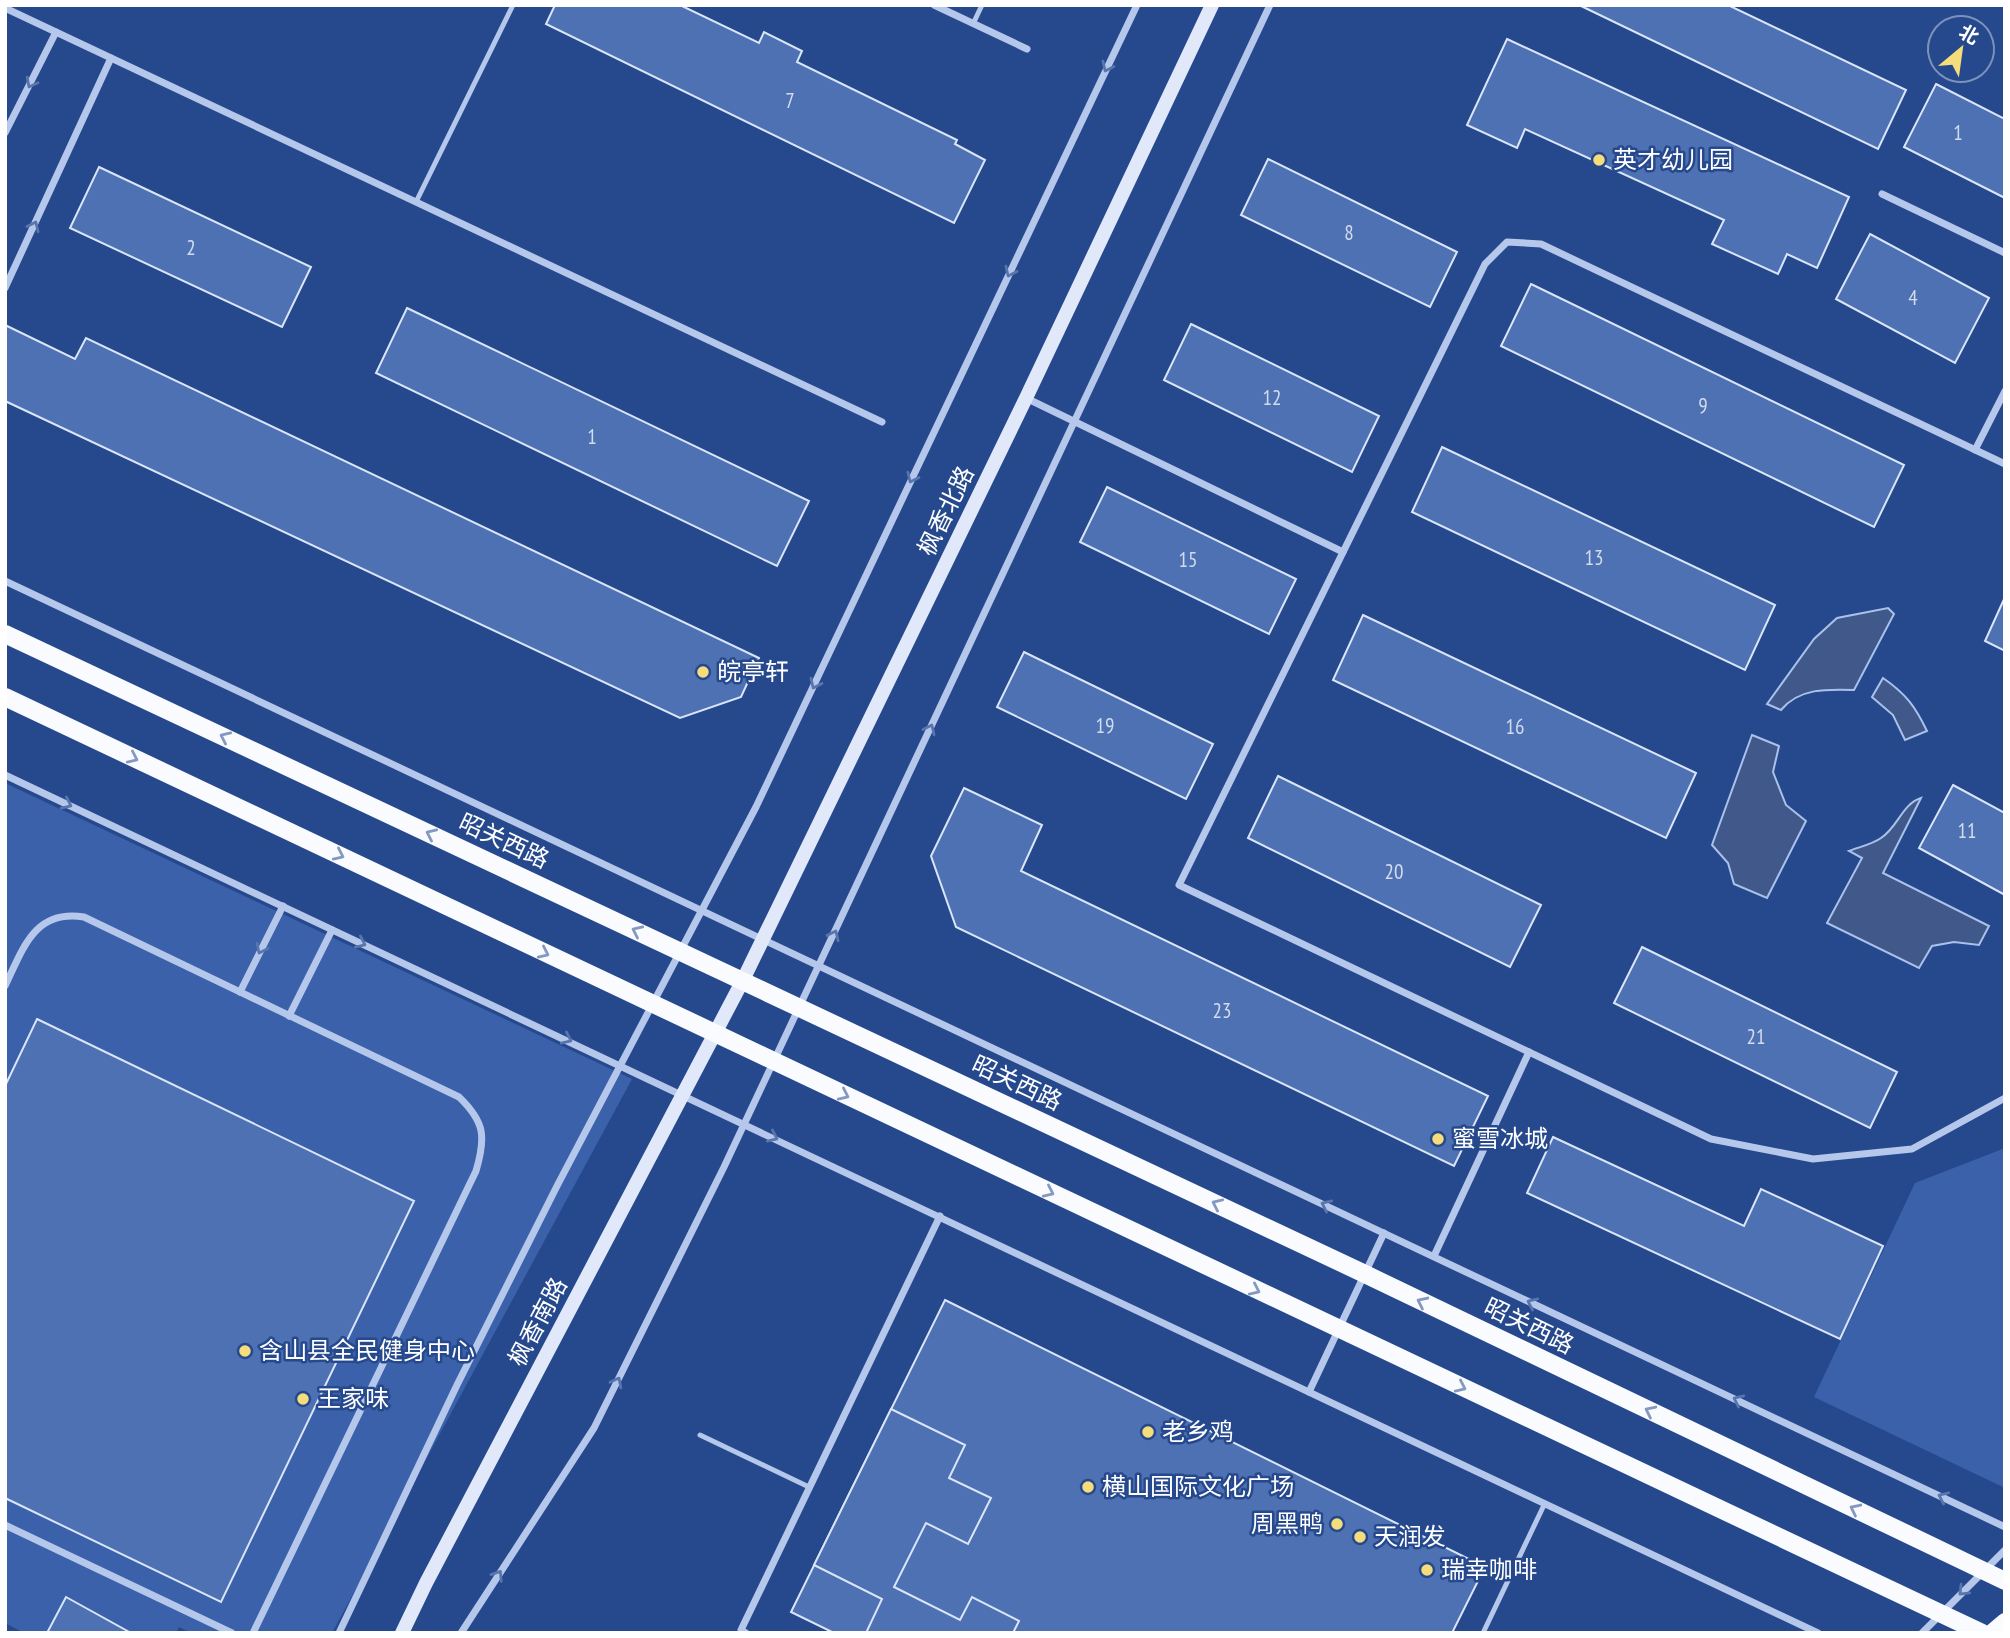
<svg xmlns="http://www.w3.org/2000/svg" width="2010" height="1638" viewBox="0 0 2010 1638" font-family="'PT Sans Narrow','Noto Sans SC',sans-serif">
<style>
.green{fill:#3a61aa}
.water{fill:#40598a;stroke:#aac2eb;stroke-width:2}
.building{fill:#4e71b4;stroke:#dae5f8;stroke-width:2}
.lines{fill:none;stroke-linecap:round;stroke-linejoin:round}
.service{stroke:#b5c8eb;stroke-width:5}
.minor{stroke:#b5c8eb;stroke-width:7}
.secondary{stroke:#e0e8f9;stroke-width:14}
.primary{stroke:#fafbff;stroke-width:18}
.oneway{stroke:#5875ae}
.oneway2{stroke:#8599c0}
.poi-dot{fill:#f4dd7a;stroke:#26498d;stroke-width:2.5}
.labels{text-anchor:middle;stroke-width:5;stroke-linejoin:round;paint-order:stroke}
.number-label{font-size:21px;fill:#d3dcec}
.poi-label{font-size:24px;fill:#fff;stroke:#26498d;text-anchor:start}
.street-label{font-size:24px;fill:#fff;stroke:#26498d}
</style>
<rect width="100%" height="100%" fill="#26498d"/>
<g class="green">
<path d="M5 783 632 1079 332 1633H191L179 1627 176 1633H24L5 1623Z"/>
<path d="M2005 1148V1488L1814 1397 1915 1183Z"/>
</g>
<g class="water">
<path d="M1888 608 1894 614 1854 690C1827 689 1799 688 1781 710L1767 704 1814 639 1837 618Z"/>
<path d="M1883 678C1906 694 1915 706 1927 731L1905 740 1893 715 1872 697Z"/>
<path d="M1752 735 1779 746 1773 772 1786 805 1806 821 1767 898 1734 884 1728 863 1712 845Z"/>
<path d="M1921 798 1883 873 1989 926 1979 945 1954 942 1932 946 1919 968 1827 923 1862 858 1849 851C1859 847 1873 844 1881 838 1898 827 1902 804 1921 798Z"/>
</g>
<g class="building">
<path d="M555 5H680L759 43 764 32 802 51 797 62 957 140 955 144 985 160 954 223 546 24Z"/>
<path d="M1579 5H1728L1906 90 1878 149Z"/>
<path d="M1507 39 1849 197 1817 268 1787 254 1778 274 1712 244 1724 220 1525 129 1517 148 1467 125Z"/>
<path d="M1936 84 2005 119V198L1904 147Z"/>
<path d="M1268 159 1457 252 1430 307 1241 215Z"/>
<path d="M99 167 311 267 282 327 70 228Z"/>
<path d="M1870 234 1989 298 1955 363 1836 299Z"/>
<path d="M1531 284 1904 465 1874 527 1501 346Z"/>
<path d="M407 308 809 501 777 566 376 373Z"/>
<path d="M1191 324 1379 416 1352 472 1164 380Z"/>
<path d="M5 325 75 359 86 338 759 658 741 697 680 718 5 401Z"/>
<path d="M1442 447 1775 605 1745 670 1412 512Z"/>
<path d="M1107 487 1296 579 1269 634 1080 542Z"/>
<path d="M2005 597V651L1985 641Z"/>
<path d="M1363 615 1696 773 1666 838 1333 680Z"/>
<path d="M1024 652 1213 744 1186 799 997 707Z"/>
<path d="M1278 776 1541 905 1510 967 1248 838Z"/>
<path d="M1953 785 2005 813V895L1919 848Z"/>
<path d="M964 788 1042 825 1021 871 1488 1096 1454 1166 956 927 931 856Z"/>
<path d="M1642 947 1897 1072 1870 1128 1614 1003Z"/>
<path d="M37 1019 414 1201 221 1602 5 1498V1086Z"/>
<path d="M1553 1137 1744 1226 1761 1189 1883 1246 1840 1339 1527 1193Z"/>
<path d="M945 1300 1485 1567 1452 1633H834L791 1612Z"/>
<path d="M891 1409 965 1445 949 1478 991 1498 968 1544 926 1523 894 1587 960 1620 972 1597 1019 1621 1013 1633H866L882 1599 814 1565Z"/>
<path d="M66 1597 131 1633H47Z"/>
</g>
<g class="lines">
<g class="service">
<path d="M973 24 982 5"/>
<path d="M416 202 513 5"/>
<path d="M700 1435 809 1487"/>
<path d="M1483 1633 1545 1503"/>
</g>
<g class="minor">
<path d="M934 5 1027 49"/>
<path d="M5 8 882 422"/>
<path d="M5 133 56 32"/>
<path d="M1882 194 2005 253"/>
<path d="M5 288 111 58"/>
<path d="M1026 398 1343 552"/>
<path d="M1975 450 2005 391"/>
<path d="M2005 464 1541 244 1507 242 1485 264 1179 885 1711 1139 1813 1159 1912 1149 2005 1098"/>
<path d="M5 581 2005 1527"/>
<path d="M5 775 1818 1633"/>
<path d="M5 986C23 949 34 909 84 917L459 1097C485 1122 486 1137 476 1171L253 1633"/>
<path d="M240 992 283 906"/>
<path d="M289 1016 332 930"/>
<path d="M1434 1256 1529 1052"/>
<path d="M1309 1392 1384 1233"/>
<path d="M5 1525 232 1633"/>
<path d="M339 1633 457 1385 557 1186 756 807 1137 5"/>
<path d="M461 1633 594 1428 724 1167 1270 5"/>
<path d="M746 1633 741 1630 940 1216"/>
<path d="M1922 1633 2005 1550"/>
</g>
<path class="secondary" d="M402 1633 426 1583 743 980 1026 398 1212 5"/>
<g class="primary">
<path d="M5 634 1365 1274 2005 1581"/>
<path d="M5 697 1982 1633"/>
<path d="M1992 1633 2005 1622"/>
</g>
</g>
<defs><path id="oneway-chevron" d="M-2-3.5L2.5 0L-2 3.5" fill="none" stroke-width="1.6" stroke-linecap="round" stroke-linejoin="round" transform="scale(1.75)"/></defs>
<g class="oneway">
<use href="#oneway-chevron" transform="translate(1107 67) rotate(115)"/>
<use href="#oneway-chevron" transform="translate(31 83) rotate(117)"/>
<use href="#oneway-chevron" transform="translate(34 226) rotate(-65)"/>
<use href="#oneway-chevron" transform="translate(1010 272) rotate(115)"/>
<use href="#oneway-chevron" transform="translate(912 478) rotate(115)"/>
<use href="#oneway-chevron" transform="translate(815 684) rotate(115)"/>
<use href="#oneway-chevron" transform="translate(930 729) rotate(-65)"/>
<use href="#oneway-chevron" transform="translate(67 804) rotate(25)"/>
<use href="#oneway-chevron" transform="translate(834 935) rotate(-65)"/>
<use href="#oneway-chevron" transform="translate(361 943) rotate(25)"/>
<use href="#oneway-chevron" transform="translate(261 949) rotate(116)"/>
<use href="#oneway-chevron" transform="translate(567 1039) rotate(25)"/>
<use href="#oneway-chevron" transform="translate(773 1137) rotate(25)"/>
<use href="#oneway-chevron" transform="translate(1326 1205) rotate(-155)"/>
<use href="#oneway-chevron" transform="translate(1532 1303) rotate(-155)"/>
<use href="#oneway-chevron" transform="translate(617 1382) rotate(-63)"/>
<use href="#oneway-chevron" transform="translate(1738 1400) rotate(-155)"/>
<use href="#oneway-chevron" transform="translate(1943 1497) rotate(-155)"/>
<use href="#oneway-chevron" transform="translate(498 1575) rotate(-57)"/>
<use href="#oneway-chevron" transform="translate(1963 1591) rotate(135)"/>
</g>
<g class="oneway2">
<use href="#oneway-chevron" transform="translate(225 737) rotate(-155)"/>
<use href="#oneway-chevron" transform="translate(133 758) rotate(25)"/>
<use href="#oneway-chevron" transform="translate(431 834) rotate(-155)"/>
<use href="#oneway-chevron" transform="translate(339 855) rotate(25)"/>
<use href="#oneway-chevron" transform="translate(637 931) rotate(-155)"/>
<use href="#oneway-chevron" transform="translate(544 953) rotate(25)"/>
<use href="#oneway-chevron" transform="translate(844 1095) rotate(25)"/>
<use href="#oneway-chevron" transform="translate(1049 1192) rotate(25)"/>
<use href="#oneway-chevron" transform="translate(1217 1204) rotate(-155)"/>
<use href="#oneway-chevron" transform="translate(1255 1290) rotate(25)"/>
<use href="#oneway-chevron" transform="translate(1422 1302) rotate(-154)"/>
<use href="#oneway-chevron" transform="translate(1461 1387) rotate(25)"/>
<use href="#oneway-chevron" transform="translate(1650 1411) rotate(-154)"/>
<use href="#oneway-chevron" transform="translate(1855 1509) rotate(-154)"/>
</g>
<g class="poi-dot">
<circle cx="1599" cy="160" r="7"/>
<circle cx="703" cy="672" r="7"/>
<circle cx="1438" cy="1139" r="7"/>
<circle cx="245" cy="1351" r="7"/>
<circle cx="303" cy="1399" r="7"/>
<circle cx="1148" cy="1432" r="7"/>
<circle cx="1088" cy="1487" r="7"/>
<circle cx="1337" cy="1524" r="7"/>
<circle cx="1360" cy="1537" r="7"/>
<circle cx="1427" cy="1570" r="7"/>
</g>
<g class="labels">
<g class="number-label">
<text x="790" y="108">7</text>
<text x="1958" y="140">1</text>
<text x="1349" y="240">8</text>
<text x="191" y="255">2</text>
<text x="1913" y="305">4</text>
<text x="1272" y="405">12</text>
<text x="1703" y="413">9</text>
<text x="592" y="444">1</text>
<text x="1594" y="565">13</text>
<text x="1188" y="567">15</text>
<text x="1105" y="733">19</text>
<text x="1515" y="734">16</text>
<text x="1967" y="838">11</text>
<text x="1394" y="879">20</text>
<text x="1222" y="1018">23</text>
<text x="1756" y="1044">21</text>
</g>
<g class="poi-label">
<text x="1613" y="168">英才幼儿园</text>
<text x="717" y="680">皖亭轩</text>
<text x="1452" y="1147">蜜雪冰城</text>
<text x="259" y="1359">含山县全民健身中心</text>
<text x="317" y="1407">王家味</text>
<text x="1162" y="1440">老乡鸡</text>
<text x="1102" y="1495">横山国际文化广场</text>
<text x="1323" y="1532" text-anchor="end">周黑鸭</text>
<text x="1374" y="1545">天润发</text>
<text x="1441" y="1578">瑞幸咖啡</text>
</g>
<g class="street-label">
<text transform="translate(946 511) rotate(-64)" y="8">枫香北路</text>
<text transform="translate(504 841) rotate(25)" y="8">昭关西路</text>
<text transform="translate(1017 1083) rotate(25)" y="8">昭关西路</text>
<text transform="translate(538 1322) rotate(-62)" y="8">枫香南路</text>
<text transform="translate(1529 1326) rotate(26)" y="8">昭关西路</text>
</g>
</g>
<rect width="2010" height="1638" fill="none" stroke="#ffffff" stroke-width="14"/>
<g transform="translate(1961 49) rotate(29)"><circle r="33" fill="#26498d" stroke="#7d92bb" stroke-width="2"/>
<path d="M0-5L12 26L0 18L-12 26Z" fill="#f4dd7a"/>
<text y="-10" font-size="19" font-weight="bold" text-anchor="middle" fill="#ffffff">北</text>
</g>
</svg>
